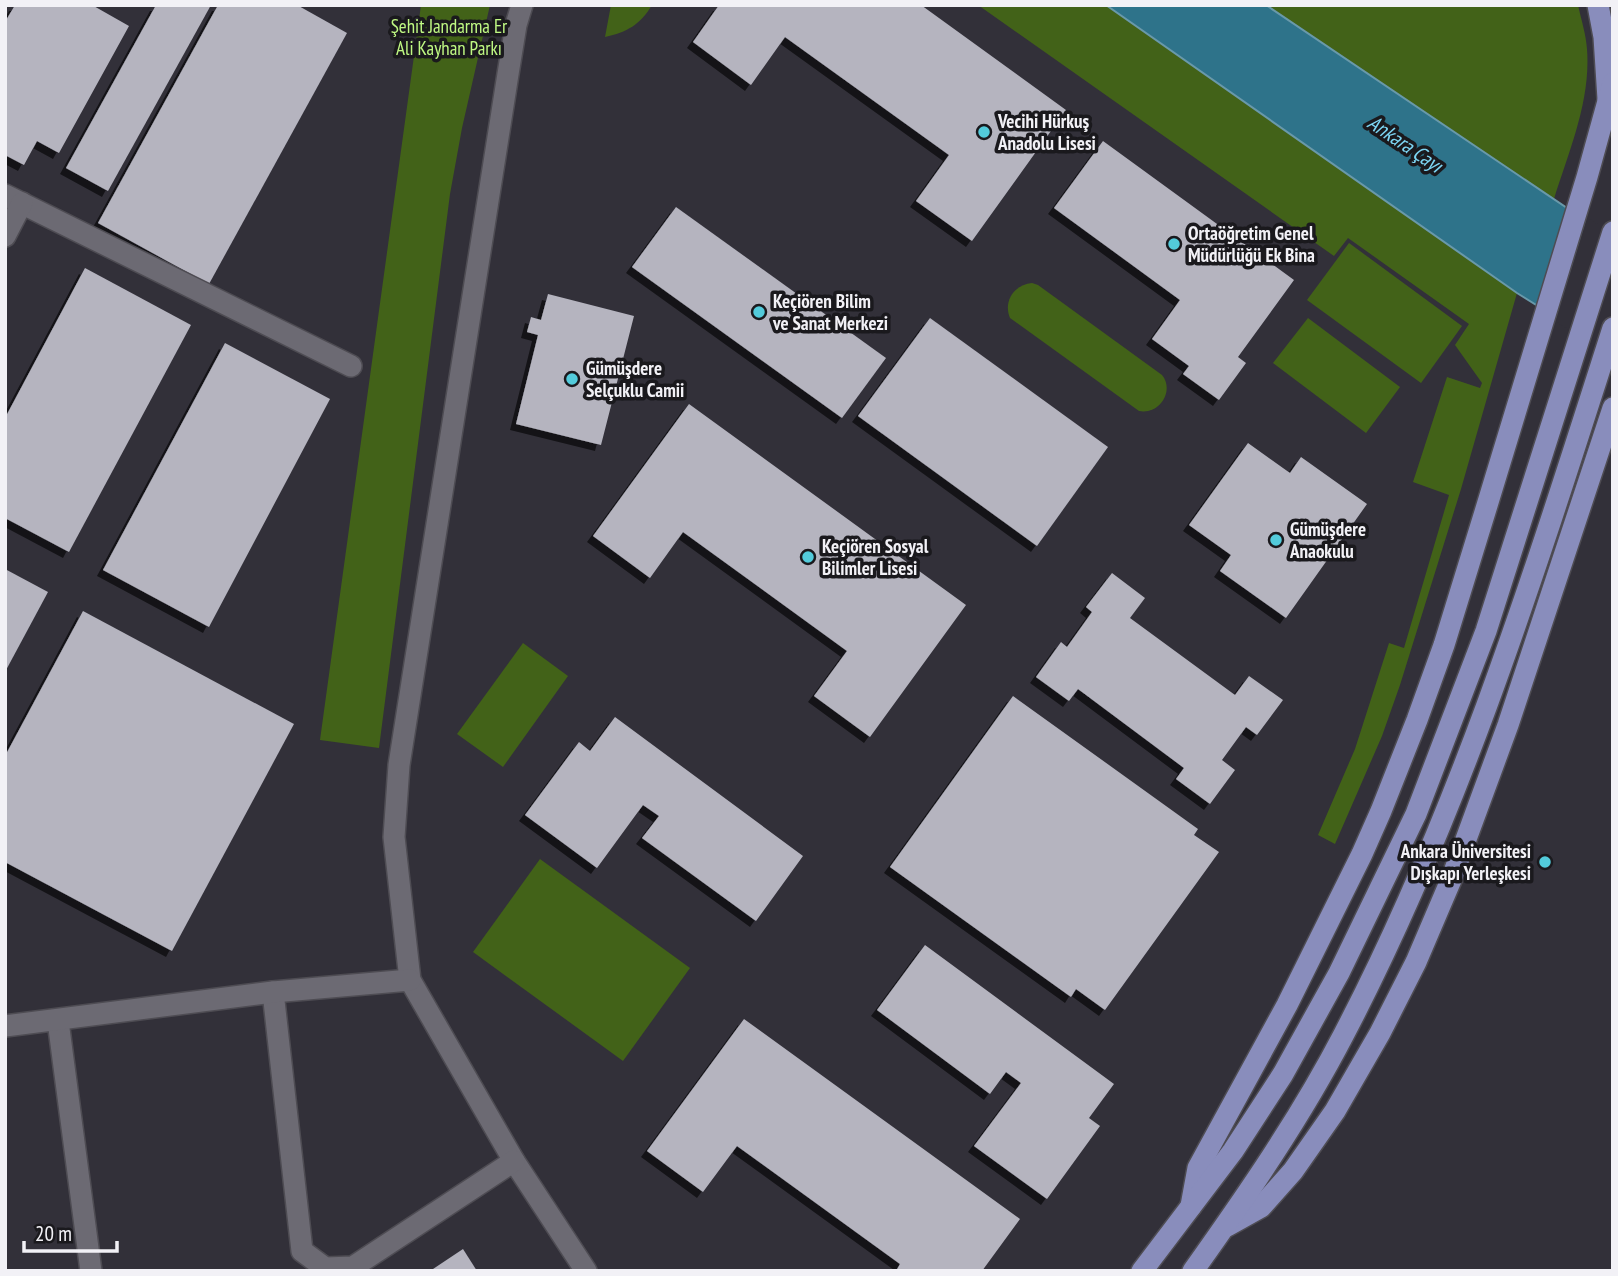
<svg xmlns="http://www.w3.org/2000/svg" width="1618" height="1276" viewBox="0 0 1618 1276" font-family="'PT Sans Narrow',sans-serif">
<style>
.green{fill:#426218}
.water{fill:#2e738a;stroke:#6999aa;stroke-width:2}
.pier{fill:#323039}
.building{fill:#b5b4bf;filter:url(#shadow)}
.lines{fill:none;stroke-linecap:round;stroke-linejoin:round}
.minor-casing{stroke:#4e4c53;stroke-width:24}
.major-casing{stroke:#4e4c53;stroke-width:24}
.minor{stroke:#6c6a73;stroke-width:21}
.major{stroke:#898dbc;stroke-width:21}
.poi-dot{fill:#53cbdb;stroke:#1a191d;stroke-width:2.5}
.labels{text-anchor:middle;stroke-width:7;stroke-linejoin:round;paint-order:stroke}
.park-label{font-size:19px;fill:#bff883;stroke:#1a191d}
.poi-label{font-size:19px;font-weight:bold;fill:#f2f1f6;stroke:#1a191d;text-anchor:start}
.water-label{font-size:21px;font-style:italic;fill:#7dd5f3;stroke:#1a191d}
</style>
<defs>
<filter id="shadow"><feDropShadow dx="-6" dy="6" stdDeviation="0" flood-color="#0009"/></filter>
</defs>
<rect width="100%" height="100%" fill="#323039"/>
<g class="green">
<path d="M421 5H490L462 128 450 194 379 748 320 740Z"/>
<path d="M611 5H652C640 25 627 32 605 37Z"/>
<path d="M978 5H1106L1517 293 1461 489 1400 685 1382 736 1335 844 1318 835 1355 749 1389 643 1404 648 1449 495 1413 482 1447 377 1480 388 1482 383 1455 345 1469 324 1348 238 1334 256Z"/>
<path d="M1266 5H1578C1581 19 1586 34 1587 49 1591 101 1569 151 1554 199Z"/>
<path d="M1349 243 1462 326 1421 383 1307 300Z"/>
<path d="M1032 283 1038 285 1162 375C1175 391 1159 415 1139 411L1010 318C1003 301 1014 285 1032 283Z"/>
<path d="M1308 318 1400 387 1366 433 1273 363Z"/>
<path d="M523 643 568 676 503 767 457 734Z"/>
<path d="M540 859 690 968 623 1061 473 952Z"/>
</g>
<path class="water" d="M1106 5H1266L1613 239V353L1517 293Z"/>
<path class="pier" d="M1587 217 1613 235V357L1555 321Z"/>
<g class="building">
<path d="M15 5H92L129 26 59 153 37 141 24 165 5 155V22Z"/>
<path d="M156 5H211L108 191 66 168Z"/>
<path d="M218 5H297L347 33 209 284 98 223Z"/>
<path d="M719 5H921L1066 110 972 241 916 201 949 155 785 37 751 85 693 42Z"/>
<path d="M1103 141 1294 280 1238 357 1246 363 1219 400 1183 374 1189 366 1152 339 1180 300 1054 208Z"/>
<path d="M676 207 886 358 842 418 632 267Z"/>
<path d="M85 268 191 325 69 552 5 518V418Z"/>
<path d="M548 294 634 316 601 445 516 424 538 335 527 332 531 317 541 320Z"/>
<path d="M930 318 1108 447 1037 546 858 416Z"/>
<path d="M225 343 330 399 209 627 103 570Z"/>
<path d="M689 404 966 605 870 737 814 696 847 651 683 532 650 578 593 536Z"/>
<path d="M1248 443 1290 473 1301 457 1367 504 1286 618 1220 571 1231 555 1189 525Z"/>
<path d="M5 569 48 592 5 672Z"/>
<path d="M1112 573 1145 598 1130 618 1235 695 1249 676 1283 700 1257 735 1246 727 1222 760 1235 770 1210 804 1176 779 1184 768 1078 689 1069 701 1036 677 1061 642 1067 647 1092 612 1086 607Z"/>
<path d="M83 611 294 724 172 951 5 862V756Z"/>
<path d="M1013 696 1198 829 1194 835 1219 852 1105 1010 1076 989 1071 997 890 867Z"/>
<path d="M615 717 803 856 756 921 642 838 659 816 643 805 597 868 525 815 579 742 590 751Z"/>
<path d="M925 945 1114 1084 1089 1118 1100 1126 1047 1199 974 1146 1021 1083 1006 1072 990 1094 877 1010Z"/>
<path d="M744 1019 1020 1219 982 1271H896L900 1264 737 1146 703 1192 647 1151Z"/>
<path d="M463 1249 477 1271H430Z"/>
</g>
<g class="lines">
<g class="minor-casing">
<g id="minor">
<path d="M522 5 516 25 508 74 399 765 394 837 410 980 514 1161 586 1271"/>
<path d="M5 195 351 366"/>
<path d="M5 236 22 203"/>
<path d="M273 992 302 1251 325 1268 353 1267 514 1161"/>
<path d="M58 1021 91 1271"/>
<path d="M5 1026 273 992 410 980"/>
</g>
</g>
<g class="major-casing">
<g id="major">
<path d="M1598 5 1604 37 1608 99"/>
<path d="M1191 1206 1198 1168 1287 1005 1362 854 1381 811 1417 720 1444 645 1485 512 1587 177 1613 83"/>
<path d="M1227 1226 1261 1207 1293 1171 1335 1111 1380 1033 1416 962 1451 880 1508 725 1613 408"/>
<path d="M1142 1271 1233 1151 1283 1074 1339 973 1416 814 1486 631 1613 232"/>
<path d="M1193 1271C1247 1195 1301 1117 1344 1034 1461 810 1536 568 1613 328"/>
</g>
</g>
<use href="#minor" class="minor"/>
<use href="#major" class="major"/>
</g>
<g class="poi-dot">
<circle cx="984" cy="132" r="7"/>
<circle cx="1174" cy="244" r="7"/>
<circle cx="759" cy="312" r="7"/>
<circle cx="572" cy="379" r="7"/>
<circle cx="1276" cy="540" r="7"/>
<circle cx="808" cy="557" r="7"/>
<circle cx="1545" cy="862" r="7"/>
</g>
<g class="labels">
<g class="park-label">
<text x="449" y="33">Şehit Jandarma Er<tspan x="449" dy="22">Ali Kayhan Parkı</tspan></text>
</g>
<g class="poi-label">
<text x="998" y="128">Vecihi Hürkuş<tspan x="998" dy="22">Anadolu Lisesi</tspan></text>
<text x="1188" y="240">Ortaöğretim Genel<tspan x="1188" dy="22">Müdürlüğü Ek Bina</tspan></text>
<text x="773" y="308">Keçiören Bilim<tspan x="773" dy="22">ve Sanat Merkezi</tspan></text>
<text x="586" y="375">Gümüşdere<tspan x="586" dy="22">Selçuklu Camii</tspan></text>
<text x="1290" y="536">Gümüşdere<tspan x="1290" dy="22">Anaokulu</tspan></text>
<text x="822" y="553">Keçiören Sosyal<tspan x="822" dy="22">Bilimler Lisesi</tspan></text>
<text x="1531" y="858" text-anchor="end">Ankara Üniversitesi<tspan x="1531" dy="22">Dışkapı Yerleşkesi</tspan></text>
</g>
<g class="water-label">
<text transform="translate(1405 144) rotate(34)" y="7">Ankara Çayı</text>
</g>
</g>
<rect width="1618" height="1276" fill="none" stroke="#f2f1f6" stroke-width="14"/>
<path d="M24 1241v10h93v-10" fill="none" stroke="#f2f1f6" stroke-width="3.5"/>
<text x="35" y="1241" font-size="21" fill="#f2f1f6" stroke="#1a191d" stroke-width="5" paint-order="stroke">20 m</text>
</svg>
